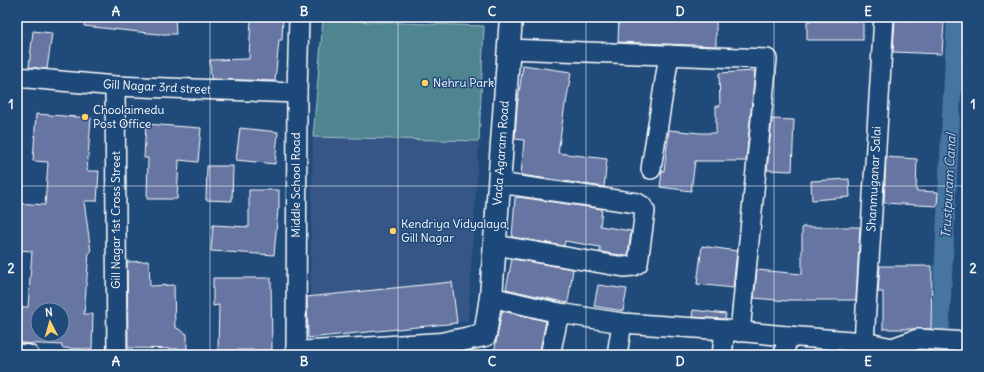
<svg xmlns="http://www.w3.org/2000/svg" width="984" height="372" viewBox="0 0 984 372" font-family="Delius,sans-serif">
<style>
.built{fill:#345786}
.green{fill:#4f8491;stroke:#a7c2c8}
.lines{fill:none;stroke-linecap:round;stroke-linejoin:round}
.canal{stroke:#4774a2;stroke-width:18}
.building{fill:#6675a2;stroke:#fff;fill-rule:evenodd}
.street-casing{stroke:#fff;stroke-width:22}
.secondary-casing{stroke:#fff;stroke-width:25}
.street{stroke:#1f4a7a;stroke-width:19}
.secondary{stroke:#1f4a7a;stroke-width:22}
.grid{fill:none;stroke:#fff;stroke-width:1;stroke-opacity:0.55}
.poi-dot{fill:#ffd166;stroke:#1f4a7a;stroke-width:1.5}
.labels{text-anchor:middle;stroke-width:3;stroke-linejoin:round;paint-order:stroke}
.poi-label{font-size:12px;fill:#fff;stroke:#1f4a7a;text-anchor:start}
.street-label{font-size:12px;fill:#fff;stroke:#1f4a7a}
.water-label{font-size:13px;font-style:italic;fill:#d1dce8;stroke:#1f4a7a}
.neatline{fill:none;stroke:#fff;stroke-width:1.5}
.grid-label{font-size:13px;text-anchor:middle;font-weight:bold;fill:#fff}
</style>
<rect width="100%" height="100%" fill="#1f4a7a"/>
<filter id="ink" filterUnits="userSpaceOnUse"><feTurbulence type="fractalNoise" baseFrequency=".025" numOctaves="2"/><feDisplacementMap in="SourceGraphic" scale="8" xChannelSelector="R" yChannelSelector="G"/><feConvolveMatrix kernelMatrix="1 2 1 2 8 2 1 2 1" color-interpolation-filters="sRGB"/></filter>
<g filter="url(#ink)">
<path class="built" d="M313 137 479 141 468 321 309 334Z"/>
<path class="green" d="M323 20 484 26 479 141 313 137Z"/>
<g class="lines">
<path class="canal" d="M939 355 956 17"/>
</g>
<g class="building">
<path d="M85 17H175L176 34H158L84 26Z"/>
<path d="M251 17H283L282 40H279L275 81 211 79 210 60 249 59Z"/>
<path d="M619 17H662V21L716 20V46L618 42Z"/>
<path d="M895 20 944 22 942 54 893 52Z"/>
<rect x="807" y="21" width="56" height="19"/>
<path d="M33 31 52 33 47 69 29 67Z"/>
<path d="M523 65 571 72 566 104H565L558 153 607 159 604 187 521 175 524 140 515 139 517 107Z"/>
<path d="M755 71 746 161H695L691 191 660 187 662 171H664L669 130 700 133H716V106H720L719 73Z"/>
<path d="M36 114 91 118 87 171H99L97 201H84L91 252H89L84 314H93L92 349 62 348V345L20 343 22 307H28L32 251 17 250V203L45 205 48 162 33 161ZM38 310H62V334H38Z"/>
<path d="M772 119 794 120 792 171 767 170Z"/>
<path d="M146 124 201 128 198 162 179 160 177 199H147L148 158H144Z"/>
<path d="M240 128 278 132 275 164 236 160Z"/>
<path d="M886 157 917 159 916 191 938 192 937 206 884 203Z"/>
<path d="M207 166H233L232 201 206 200Z"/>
<path d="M849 179 850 197 812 200 811 181Z"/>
<path d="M249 190H279V209H278L274 255 211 251 213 225 249 227Z"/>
<path d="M518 197 602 209 600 226 631 231 628 256 600 252V247L565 241 564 246 512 237 515 198Z"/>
<path d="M802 227H860L856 300H787V301L754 298 757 270 802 274Z"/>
<path d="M702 246 737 251 733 288 697 284Z"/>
<path d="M512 259 573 269 568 303 506 289Z"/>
<path d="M149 261 150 286 174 285 175 327 187 334V349L128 348 127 262Z"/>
<path d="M880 266H932L931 329H883V292H878Z"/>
<path d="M213 278H271L272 350H218L219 305 213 306Z"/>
<path d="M452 282 457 323 308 338 307 297Z"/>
<path d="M598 285 627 289 623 311 594 306Z"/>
<path d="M693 310 726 314 725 319 692 317Z"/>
<path d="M502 311 546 321 539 355H507L494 353Z"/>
</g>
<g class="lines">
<g class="street-casing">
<g id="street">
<path d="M508 49 767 59 740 332"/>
<path d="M17 77 115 86 297 93"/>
<path d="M115 86 117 355"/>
<path d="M651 169 669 55"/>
<path d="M495 245 624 267 633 266 638 263 645 211 642 206 637 203 499 183"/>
<path d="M491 297 559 313 622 323 725 330 787 336 864 342 892 348 918 339 967 342"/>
<path d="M864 342 884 17"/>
<path d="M296 353 297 93 299 17"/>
<path d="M17 354 29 355"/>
<path d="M550 355 559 313"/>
<path d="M617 355 622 323"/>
<path d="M722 355 725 330"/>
<path d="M784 355 787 336"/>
</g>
</g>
<g class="secondary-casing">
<path id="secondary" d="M295 355 296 353 441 344 485 335 491 297 511 17"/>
</g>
<use href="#street" class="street"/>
<use href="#secondary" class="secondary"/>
</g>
</g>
<path class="grid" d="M210 17V355M398 17V355M586 17V355M774 17V355M17 186H967"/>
<g class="poi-dot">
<circle cx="425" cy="83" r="4"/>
<circle cx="85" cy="117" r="4"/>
<circle cx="393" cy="231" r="4"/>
</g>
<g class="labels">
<g class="poi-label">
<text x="433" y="87">Nehru Park</text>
<text x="93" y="114">Choolaimedu<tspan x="93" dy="14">Post Office</tspan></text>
<text x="401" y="228">Kendriya Vidyalaya,<tspan x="401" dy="14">Gill Nagar</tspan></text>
</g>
<g class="street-label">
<text transform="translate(157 87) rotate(3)" y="4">Gill Nagar 3rd street</text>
<text transform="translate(501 153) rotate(-86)" y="4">Vada Agaram Road</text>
<text transform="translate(874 179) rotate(-87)" y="4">Shanmuganar Salai</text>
<text transform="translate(296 185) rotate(-90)" y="4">Middle School Road</text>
<text transform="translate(116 220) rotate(-90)" y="4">Gill Nagar 1st Cross Street</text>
</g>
<g class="water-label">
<text transform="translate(948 186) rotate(-87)" y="5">Trustpuram Canal</text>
</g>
</g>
<rect width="984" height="372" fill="none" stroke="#1f4a7a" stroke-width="44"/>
<g transform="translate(50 322) rotate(354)"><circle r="19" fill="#1f4a7a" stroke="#7992af"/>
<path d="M0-3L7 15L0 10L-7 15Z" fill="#ffd166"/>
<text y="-6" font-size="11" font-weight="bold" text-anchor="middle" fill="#ffffff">N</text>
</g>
<rect x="22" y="22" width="940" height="328" class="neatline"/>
<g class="grid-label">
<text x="116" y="16">A</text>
<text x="304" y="16">B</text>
<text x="492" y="16">C</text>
<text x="680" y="16">D</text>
<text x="868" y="16">E</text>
<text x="11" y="109">1</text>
<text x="973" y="109">1</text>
<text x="11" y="273">2</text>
<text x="973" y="273">2</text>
<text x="116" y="366">A</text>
<text x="304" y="366">B</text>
<text x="492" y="366">C</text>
<text x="680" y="366">D</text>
<text x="868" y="366">E</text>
</g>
</svg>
